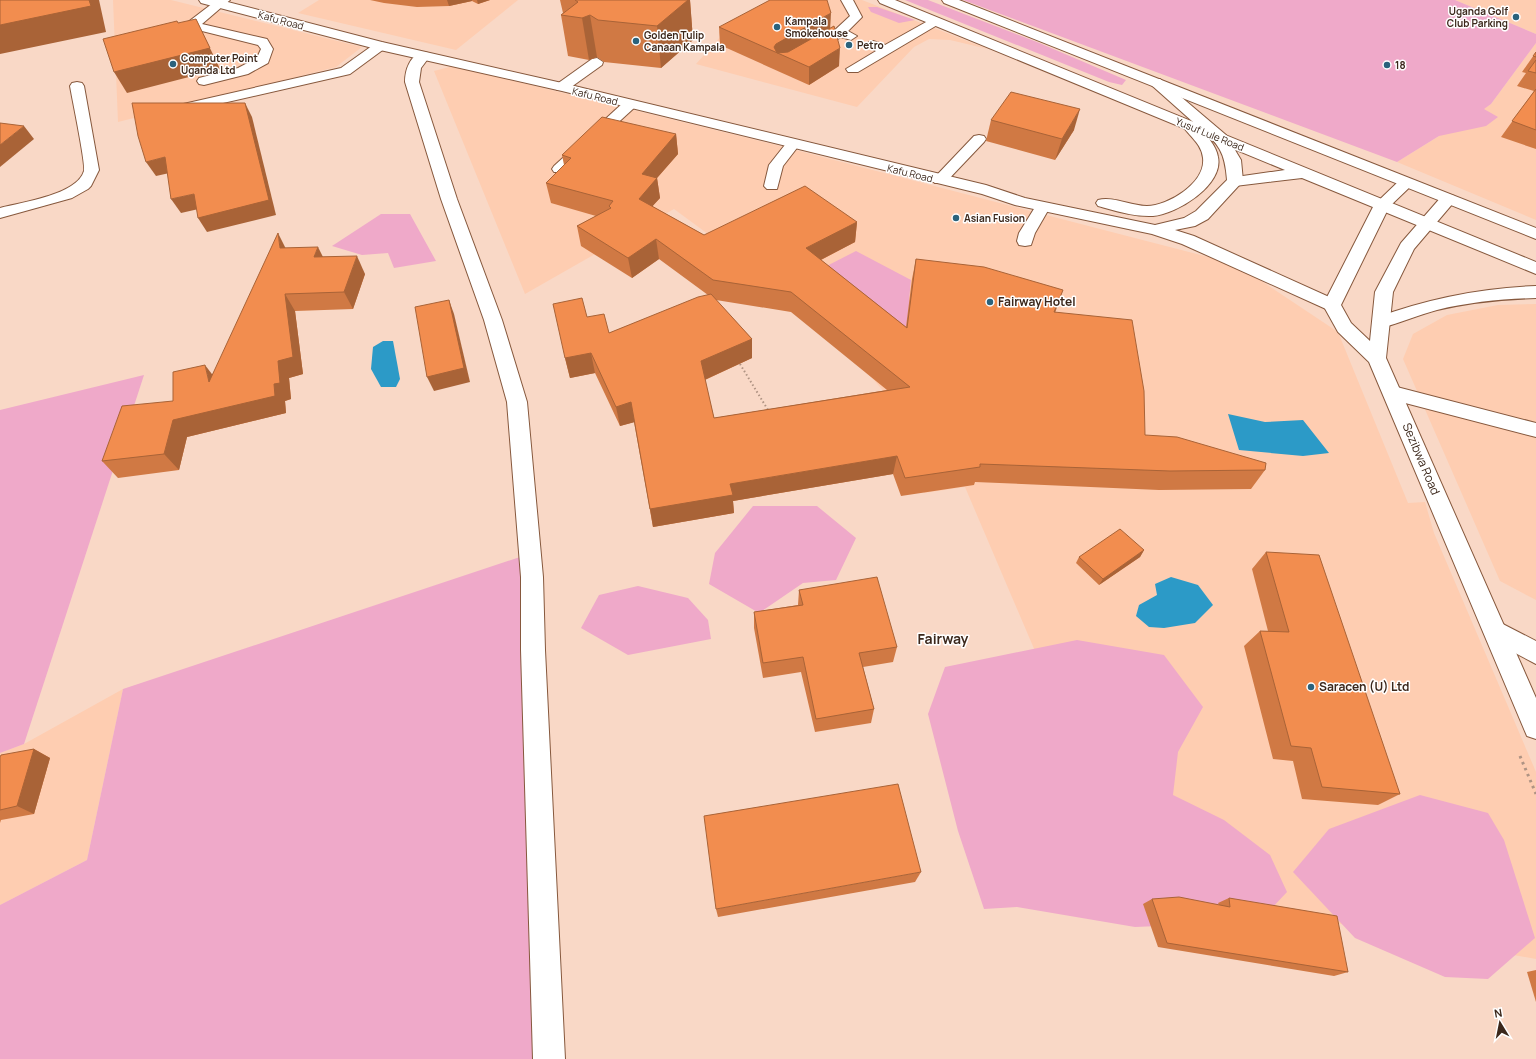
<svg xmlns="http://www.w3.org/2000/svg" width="1536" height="1059" viewBox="0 0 1536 1059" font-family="Manrope,sans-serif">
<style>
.built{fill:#fecdb1}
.green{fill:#efa9c9}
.water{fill:#2c9ac7}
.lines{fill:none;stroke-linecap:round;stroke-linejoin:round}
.service-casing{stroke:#86583d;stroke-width:2}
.minor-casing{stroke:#86583d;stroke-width:2}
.tertiary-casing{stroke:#86583d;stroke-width:2}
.secondary-casing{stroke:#86583d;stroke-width:2}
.primary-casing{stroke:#86583d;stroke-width:2}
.path-far2{stroke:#af9383;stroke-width:2;stroke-dasharray:1.5 2.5;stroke-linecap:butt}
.path-far1{stroke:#af9383;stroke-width:2.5;stroke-dasharray:2 3;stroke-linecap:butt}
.path{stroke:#af9383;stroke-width:3;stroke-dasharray:2.5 4;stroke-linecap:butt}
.service{fill:#fff;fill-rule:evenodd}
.minor{fill:#fff;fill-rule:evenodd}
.tertiary{fill:#fff;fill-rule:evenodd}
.secondary{fill:#fff;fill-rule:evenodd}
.primary{fill:#fff;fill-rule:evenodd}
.wall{fill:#d07944;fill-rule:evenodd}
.shaded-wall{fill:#a96337}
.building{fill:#f28d4f;stroke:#a96337}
.poi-dot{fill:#2a627c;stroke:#fff;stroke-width:1.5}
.labels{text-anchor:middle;stroke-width:3;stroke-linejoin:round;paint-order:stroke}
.far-poi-label{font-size:10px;font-weight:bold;fill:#3b271b;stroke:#fff;text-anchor:start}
.far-street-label{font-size:10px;fill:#3b271b;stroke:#fff}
.poi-label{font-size:12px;font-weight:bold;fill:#3b271b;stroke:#fff;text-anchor:start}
.street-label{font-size:12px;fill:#3b271b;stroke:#fff}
.quarter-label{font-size:14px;font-weight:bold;fill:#3b271b;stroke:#fff}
</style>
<rect width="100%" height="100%" fill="#f9d8c6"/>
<g class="built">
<path d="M113 0H171L362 47 336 67 118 122Z"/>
<path d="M319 0H518L456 50 298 13Z"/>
<path d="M784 0H862L988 49 950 40 929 39 914 47 857 107 696 64 729 27Z"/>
<path d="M1455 0H1536V34Z"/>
<path d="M1536 43V220L1397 162 1491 104Z"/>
<path d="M453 66 784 147 1216 259 1251 274 1338 332 1408 503 1425 502 1434 533 1536 772V959L1324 921 1143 904 965 487 924 493 915 427 872 378 727 248 674 209 525 294 434 71Z"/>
<path d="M1536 304V600L1500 581 1403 359 1413 334 1447 315 1498 305Z"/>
<path d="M123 689 87 860 0 905V753L24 744Z"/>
</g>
<g class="green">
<path d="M905 0H928L1037 42 1126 80 1122 85 1109 82Z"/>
<path d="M963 0H1455L1536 34V43L1491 104 1484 109 1498 117 1486 126 1439 136 1397 162Z"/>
<path d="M868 7H877L915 20 899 23 871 12Z"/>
<path d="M381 214H410L436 261 394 268 388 253 362 255 332 246Z"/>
<path d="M856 251 911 280 909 300 971 307 903 336 815 272Z"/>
<path d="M144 375 24 744 0 753V410Z"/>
<path d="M753 506H817L856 538 836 580 803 583 759 613 709 584 715 553Z"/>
<path d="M520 557 538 1059H0V905L87 860 123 689Z"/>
<path d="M638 586 688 598 708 620 711 639 628 655 581 628 599 595Z"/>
<path d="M1077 640 1164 655 1203 707 1178 752 1173 795 1224 820 1270 855 1287 892 1252 929 1182 925 1135 927 1017 907 984 909 958 831 928 714 945 667Z"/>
<path d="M1420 795 1488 813 1504 840 1535 938 1488 979 1445 977 1355 938 1293 872 1329 829Z"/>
</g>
<g class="water">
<path d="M383 341H393L400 379 396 387H381L371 369 373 347Z"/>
<path d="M1228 414 1265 422 1303 420 1329 453 1303 456 1239 450Z"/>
<path d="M1171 577 1198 585 1213 605 1195 623 1164 628 1149 627 1136 616 1139 605 1157 595 1155 584Z"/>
</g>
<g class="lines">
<g class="service-casing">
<g id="service">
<path d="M217 0H230L202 24 267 39 273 49 268 63 248 74 204 85 199 84 197 81 199 78 238 68 257 58 261 49 258 45 194 29 185 33 181 32 179 29Z"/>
<path d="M841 0H853L862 17 848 31 857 36 851 40 841 37 816 52H806L805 49 806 46 836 29 850 16Z"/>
<path d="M935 17 941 21 939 24 858 72H848L846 69 876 51 867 45 869 42 873 41 885 45Z"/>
<path d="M380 42 384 43 386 46 384 49 350 74 179 113 174 112 172 109 174 106 179 105 341 68 376 43Z"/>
<path d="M597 58 603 62 602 65 567 90H557L555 87 557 84 592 59Z"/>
<path d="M77 82 82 83 84 86 99 170 91 186 88 189 72 198 0 218V208C22 202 77 195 84 171 86 164 72 98 70 86L72 83Z"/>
<path d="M629 101 634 102 636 105 634 108 564 172H554L552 169 554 166 624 102Z"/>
<path d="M979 135 984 136 986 139 984 142 945 183H935L932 180 935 177 974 136Z"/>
<path d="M793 140 798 141 800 144 783 166 777 189H767L764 186 769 165 788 141Z"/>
<path d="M1042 202 1047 204 1050 207 1035 233 1031 245 1025 246 1019 245 1017 241 1019 233 1037 204Z"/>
<path d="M1393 386 1536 423V437L1386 398 1384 393 1386 388Z"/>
</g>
</g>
<g class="minor-casing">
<g id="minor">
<path d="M423 52 428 53 430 56 421 68 419 82 457 199 502 320 527 402 543 577 545 650 565 1059H533L521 650V577L507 402 484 320 441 199 405 82C405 70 410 55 423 52Z"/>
<path d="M1495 620 1536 641V664L1487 638 1483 631 1487 624Z"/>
</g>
</g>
<g class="tertiary-casing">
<path id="tertiary" d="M1406 178 1412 180 1414 183 1389 207 1341 305 1351 323 1370 341 1375 292 1401 243 1442 196 1448 194 1454 196 1456 199 1454 202 1414 249 1393 292 1386 358 1536 698V739L1527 736 1369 362 1338 332 1323 305 1374 205 1400 180Z"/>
</g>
<g class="secondary-casing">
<path id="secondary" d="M199 0H220L382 42 562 83 986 185 1025 198 1155 225 1184 218 1196 211 1227 180C1225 152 1219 144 1198 126 1206 135 1216 145 1218 157 1224 185 1177 214 1153 216 1135 217 1116 211 1098 206L1096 203 1098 200C1113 196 1131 206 1147 206 1168 206 1206 183 1203 158 1202 144 1189 136 1182 125L1184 122H1193L1148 82 1150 79H1160L1226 135 1241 160 1243 181 1208 219 1195 226 1175 230 1194 236 1338 301 1341 305 1338 309 1332 311 1326 309 1182 244 1152 234 1015 205 982 194 562 91 380 50 201 3Z"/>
</g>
<g class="primary-casing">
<g id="primary">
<path d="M878 0H895L1536 262V274L1302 178 1235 186 1229 184 1227 181 1229 178 1285 170 880 3Z"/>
<path d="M942 0H959L1536 228V239L944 3Z"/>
<path d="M1536 286V298C1503 299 1470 302 1437 310 1418 315 1400 323 1381 328L1375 326 1372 322 1375 318C1427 299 1480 288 1536 286Z"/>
</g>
</g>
<path class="path-far2" d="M740 364 768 410"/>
<path class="path-far1" d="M768 409 769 411"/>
<path class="path" d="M1520 756 1536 794"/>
<use href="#service" class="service"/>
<use href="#minor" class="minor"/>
<use href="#tertiary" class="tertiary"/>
<use href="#secondary" class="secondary"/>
<use href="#primary" class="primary"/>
</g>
<g class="wall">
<path d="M370 0H490L478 4 472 1 449 6 417 7 384 3Z"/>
<path d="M560 0H690L693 40 661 68 604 62 597 57 589 60 568 56 561 15 563 13Z"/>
<path d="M719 27 830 28 839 66 809 85 720 45Z"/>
<path d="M1536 52V149L1501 137 1534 91 1517 86 1526 73 1522 72Z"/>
<path d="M991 120 1074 130 1055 160 986 141Z"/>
<path d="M676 134 678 154 657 178 660 198 652 206 704 235 857 222 855 242 821 260 906 327 912 279 916 259 1056 312 1145 435 1265 470 1251 489 1159 490 975 482 974 485 901 496 893 474 733 501 734 513 653 527 634 422 620 426 595 373 570 378 565 358 587 317 609 333 708 295 659 259 632 278 581 246 577 226 596 216 551 203 546 183 564 165 562 155ZM716 300 791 312 887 390 714 418 705 380 752 358V339Z"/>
<path d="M286 248 323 257 365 274 353 309 295 311 303 374 289 378 291 399 285 401 286 413 187 437 179 470 118 478 102 461 173 401 212 375Z"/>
<path d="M1144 550 1140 557 1099 585 1076 563 1079 557Z"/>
<path d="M1266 552 1400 794 1378 805 1302 799 1293 761 1273 759 1244 646 1260 631H1268L1252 569Z"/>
<path d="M799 590 897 647 893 662 863 667 874 709 871 723 815 732 801 672 763 678 754 628V612L798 605Z"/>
<path d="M34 749 50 758 34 814 1 820 0 823V757Z"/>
<path d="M921 872 915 882 718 917 716 909Z"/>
<path d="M1229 898 1348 972 1334 976 1158 947 1143 904 1152 899 1219 905 1218 903Z"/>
<path d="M1536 970V1002L1527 972Z"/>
</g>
<g class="shaded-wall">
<path d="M89 0H99L106 32 0 54V25Z"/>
<path d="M447 0H472V1L449 6Z"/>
<path d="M477 0H490L478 4Z"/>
<path d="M688 0H690L693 40 661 68 657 26Z"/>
<path d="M831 13 830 31 786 56 774 51V47L776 44Z"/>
<path d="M590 15 597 57 589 60 582 18Z"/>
<path d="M196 19 220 69 127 93 114 72Z"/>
<path d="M840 48 839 66 809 85V67Z"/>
<path d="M245 103 252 117 276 215 207 232 198 218Z"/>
<path d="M1080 109 1074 130 1055 160 1062 139Z"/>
<path d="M24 126 34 139 0 167V145Z"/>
<path d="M676 134 678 154 657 178 660 198 641 219 639 199 642 174Z"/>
<path d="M165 157 174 172 156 176 146 162Z"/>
<path d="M194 194 203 208 181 213 171 199Z"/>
<path d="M857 222 855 242 805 268 806 248Z"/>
<path d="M278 233 287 251 280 248Z"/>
<path d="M656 239 659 259 632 278 628 258Z"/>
<path d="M318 247 327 265 314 257Z"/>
<path d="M357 256 365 274 353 309 344 292Z"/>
<path d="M1063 290 1056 310 1047 332 1054 312Z"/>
<path d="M285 294 295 311 303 374 289 378 291 399 285 401 286 413 187 437 179 470 164 454 173 420 274 384 278 361Z"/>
<path d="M449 300 454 314 470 382 434 391 427 377Z"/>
<path d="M752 339V358L702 381 701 361Z"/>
<path d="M591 353 595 373 570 378 565 358Z"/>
<path d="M205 365 218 382H209Z"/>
<path d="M631 402 635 422 620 426 616 407Z"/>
<path d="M897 456 893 474 733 501 734 513 653 527 650 509 730 484Z"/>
<path d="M1144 550 1140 557 1099 585 1103 579Z"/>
<path d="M34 749 50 758 34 814 17 806Z"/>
</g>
<g class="building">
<path d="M0 0H89L91 6 0 25Z"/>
<path d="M575 0H688L657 26 598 20 590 15 582 18 561 15 578 2Z"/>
<path d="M770 0H827L831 13 776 44 774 47 777 53 788 52 834 26 840 48 809 67 719 27Z"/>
<path d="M196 19 210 48 114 72 103 39 177 21 178 23Z"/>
<path d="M1536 52V57L1533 56Z"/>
<path d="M1536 60V73L1528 71Z"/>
<path d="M1536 89V130L1512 121Z"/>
<path d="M1011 92 1080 109 1062 139 991 120Z"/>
<path d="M132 103H245L269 200 198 218 194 194 171 199 165 157 146 162 138 136Z"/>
<path d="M602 117 676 134 642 174 657 178 639 199 704 235 805 186 857 222 806 248 907 328 916 259 984 267 1063 290 1054 312 1132 320 1144 391 1145 435 1177 437 1266 463 1265 470 1170 471 980 464V467L905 478 897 456 730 484 733 495 650 509 631 402 616 407 591 353 565 358 553 304 582 298 587 317 604 314 609 333 698 297 711 294 752 339 701 361 714 418 910 387 791 292 713 280 656 239 628 258 577 226 611 208 609 206 613 201 546 183 571 158 562 155Z"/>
<path d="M0 123 24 126 0 145Z"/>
<path d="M278 233 280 248 318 247 314 257 357 256 344 292 285 294 293 357 278 361 280 383 274 384 275 396 173 420 164 454 102 461 122 406 173 401V372L205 365 209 382Z"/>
<path d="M449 300 464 368 427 377 415 307Z"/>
<path d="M1120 529 1144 550 1103 579 1079 557Z"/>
<path d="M1266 552 1319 555 1400 794 1322 787 1311 748 1291 746 1260 631 1289 632Z"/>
<path d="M877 577 897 647 859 653 874 709 816 719 803 657 763 663 754 612 803 605 799 590Z"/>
<path d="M34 749 17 806 0 810V757L1 755Z"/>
<path d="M898 784 921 872 716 909 704 816Z"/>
<path d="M1179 897 1230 907 1229 898 1337 916 1348 972 1167 943 1152 899Z"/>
</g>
<g class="poi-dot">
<circle cx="1516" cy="17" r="4"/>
<circle cx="777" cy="27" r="4"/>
<circle cx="636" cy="41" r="4"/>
<circle cx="849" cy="45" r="4"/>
<circle cx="173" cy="64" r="4"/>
<circle cx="1387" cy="65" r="4"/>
<circle cx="956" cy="218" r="4"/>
<circle cx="990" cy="302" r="4"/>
<circle cx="1311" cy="687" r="4"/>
</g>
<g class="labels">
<g class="far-poi-label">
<text x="1508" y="15" text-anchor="end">Uganda Golf<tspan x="1508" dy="12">Club Parking</tspan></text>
<text x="785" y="25">Kampala<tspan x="785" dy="12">Smokehouse</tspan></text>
<text x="644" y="39">Golden Tulip<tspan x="644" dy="12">Canaan Kampala</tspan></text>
<text x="857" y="49">Petro</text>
<text x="181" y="62">Computer Point<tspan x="181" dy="12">Uganda Ltd</tspan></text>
<text x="1395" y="69">18</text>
<text x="964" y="222">Asian Fusion</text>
</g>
<g class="far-street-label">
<text transform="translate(281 20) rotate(15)" y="4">Kafu Road</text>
<text transform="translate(595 96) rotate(14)" y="4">Kafu Road</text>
<text transform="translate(1210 134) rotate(22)" y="4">Yusuf Lule Road</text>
<text transform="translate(910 173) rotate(14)" y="4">Kafu Road</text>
</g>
<g class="poi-label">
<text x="998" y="306">Fairway Hotel</text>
<text x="1319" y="691">Saracen (U) Ltd</text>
</g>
<g class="street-label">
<text transform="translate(1421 459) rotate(67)" y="4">Sezibwa Road</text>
</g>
<g class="quarter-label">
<text x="943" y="644">Fairway</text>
</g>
</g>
<g transform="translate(1500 1023) rotate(350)" stroke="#ffffff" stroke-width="3" paint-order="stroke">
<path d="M0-3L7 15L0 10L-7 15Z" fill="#3b271b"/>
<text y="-6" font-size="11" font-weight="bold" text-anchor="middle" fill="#3b271b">N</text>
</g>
</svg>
